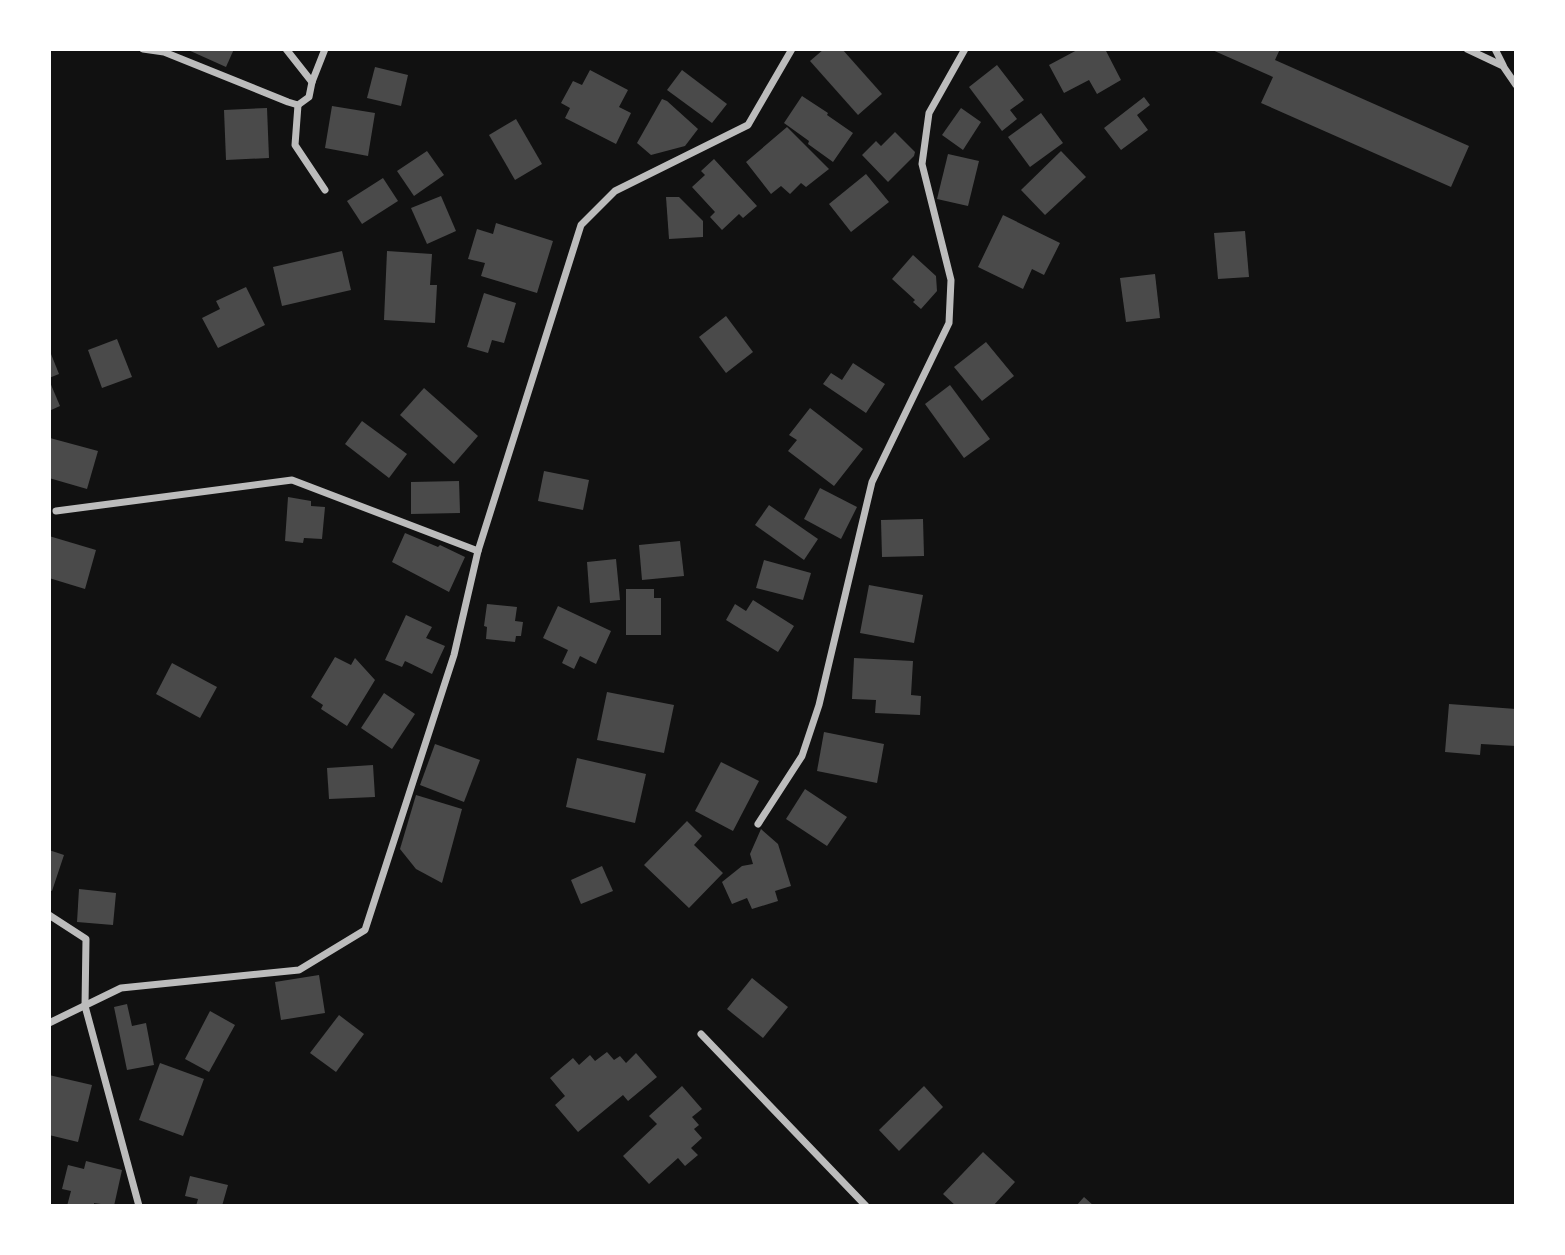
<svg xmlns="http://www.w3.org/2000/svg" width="1565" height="1255" viewBox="0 0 1565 1255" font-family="Ubuntu,sans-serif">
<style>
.building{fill:#4a4a4a}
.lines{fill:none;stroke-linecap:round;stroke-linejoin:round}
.minor{stroke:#bcbcbc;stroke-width:7}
</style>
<rect width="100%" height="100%" fill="#111"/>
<g class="building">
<path d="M186 49H234L226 67Z"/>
<path d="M824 49H842L882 94 858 115 810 61Z"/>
<path d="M1079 49H1105L1121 80 1097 94 1089 80 1064 93 1049 65Z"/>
<path d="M1210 49H1280L1275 60 1469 146 1451 187 1261 103 1273 77Z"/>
<path d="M997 65 1024 100 1010 110 1017 119 1002 131 969 87Z"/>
<path d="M375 67 408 75 401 106 367 98Z"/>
<path d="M590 70 628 90 619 107 631 113 616 144 565 118 570 108 561 103 573 81 582 85Z"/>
<path d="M682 70 727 104 712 123 667 90Z"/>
<path d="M802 96 828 113 827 115 853 133 833 162 808 144 809 141 784 123Z"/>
<path d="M1144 97 1150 105 1137 115 1148 130 1121 150 1104 128Z"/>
<path d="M662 99 667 101 698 129 685 146 651 155 637 143Z"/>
<path d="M332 106 375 113 368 156 325 148Z"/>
<path d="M267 108 269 158 226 160 224 110Z"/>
<path d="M961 108 981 122 963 150 942 135Z"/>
<path d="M1041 113 1063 143 1030 167 1008 137Z"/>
<path d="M516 119 542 164 515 180 489 135Z"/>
<path d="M787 127 829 169 806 187 801 183 790 194 781 186 771 194 746 162Z"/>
<path d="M895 132 915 152 914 156 888 182 862 155 876 141 881 146Z"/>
<path d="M427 151 444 175 414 196 397 171Z"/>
<path d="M1061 151 1086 177 1045 215 1021 190Z"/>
<path d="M948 154 979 161 968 206 937 199Z"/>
<path d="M714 159 757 206 743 218 739 214 722 230 710 217 715 212 692 187 705 175 701 171Z"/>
<path d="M866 174 889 202 851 232 829 204Z"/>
<path d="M383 178 398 201 362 224 347 201Z"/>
<path d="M441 196 456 231 427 244 411 208Z"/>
<path d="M666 197H679L703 221V237L669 239Z"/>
<path d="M1003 215 1060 243 1044 275 1032 269 1023 289 978 267Z"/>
<path d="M496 223 553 241 537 293 481 276 485 263 468 259 477 229 493 234Z"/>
<path d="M1245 231 1249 277 1218 279 1214 233Z"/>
<path d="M342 251 351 290 282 306 273 267Z"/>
<path d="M387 251 432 254 430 285H437L435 323 384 320Z"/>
<path d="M913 255 936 276 937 291 921 309 913 302 915 300 892 279Z"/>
<path d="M1155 274 1160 318 1126 322 1120 278Z"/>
<path d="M246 287 265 325 218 348 202 318 220 309 216 301Z"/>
<path d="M484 293 516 303 504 343 492 340 488 353 467 347Z"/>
<path d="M726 316 753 352 726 373 699 337Z"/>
<path d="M117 339 132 377 102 388 88 350Z"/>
<path d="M986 342 1014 376 982 401 954 367Z"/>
<path d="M49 349 59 374 49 378Z"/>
<path d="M853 363 885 384 866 413 823 384 831 373 842 380Z"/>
<path d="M49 380 60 406 49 411Z"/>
<path d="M950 385 990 439 964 458 925 404Z"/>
<path d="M424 388 478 436 454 464 400 415Z"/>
<path d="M810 408 863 449 834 486 788 451 797 440 789 435Z"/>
<path d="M362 421 407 454 389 478 345 444Z"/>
<path d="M50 438 98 451 87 489 49 478Z"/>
<path d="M544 471 589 480 583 510 538 501Z"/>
<path d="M459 481 460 513 411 514V482Z"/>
<path d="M820 488 857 507 841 539 804 519Z"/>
<path d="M288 497 311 501V506L325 507 322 539 304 538 303 543 285 541Z"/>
<path d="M769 505 818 539 804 560 755 525Z"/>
<path d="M923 519 924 556 882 557 881 520Z"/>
<path d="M405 533 438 547 440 545 465 557 449 592 392 562Z"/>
<path d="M49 536 96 550 85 589 49 578Z"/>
<path d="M680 541 684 576 642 580 639 545Z"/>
<path d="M616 559 620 600 590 603 587 562Z"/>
<path d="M764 560 811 573 803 600 756 588Z"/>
<path d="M869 585 923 595 914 643 860 633Z"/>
<path d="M626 589H654V598H661V635H626Z"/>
<path d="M753 600 794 626 778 652 726 620 735 604 746 611Z"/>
<path d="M487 604 517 607 515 621 523 622 521 636H516L515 642 486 639 487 627 484 626Z"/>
<path d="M558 606 611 631 596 664 580 656 574 669 562 663 568 650 543 638Z"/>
<path d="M406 615 432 627 426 638 445 646 432 674 405 661 402 667 385 660Z"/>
<path d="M335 657 351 665 355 658 375 680 347 726 321 709 323 705 311 697Z"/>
<path d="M854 658 913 661 911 695 921 696 920 715 875 713 876 700 852 699Z"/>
<path d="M172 663 217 687 200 718 156 694Z"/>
<path d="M607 692 674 705 664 753 597 740Z"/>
<path d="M384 693 415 714 392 749 361 728Z"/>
<path d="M1449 704 1516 709V746L1481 744 1480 755 1445 752Z"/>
<path d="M824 732 884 744 877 783 817 771Z"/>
<path d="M435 744 480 760 464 802 420 785Z"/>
<path d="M577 758 646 774 635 823 566 807Z"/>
<path d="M721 762 759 781 733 831 695 811Z"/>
<path d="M373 765 375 797 329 799 327 768Z"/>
<path d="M805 789 847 817 827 846 786 819Z"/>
<path d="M416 795 462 809 442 883 416 869 400 849Z"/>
<path d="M687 821 702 836 694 845 723 873 689 908 644 865Z"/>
<path d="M761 829 778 844 791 886 775 891 778 901 752 909 747 898 732 904 722 882 742 866 753 864 750 854Z"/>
<path d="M49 850 64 855 52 891 49 890Z"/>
<path d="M602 866 613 891 581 904 571 880Z"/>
<path d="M79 889 116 893 113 925 77 922Z"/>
<path d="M319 975 325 1013 281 1020 275 982Z"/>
<path d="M752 978 788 1007 763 1038 727 1009Z"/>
<path d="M127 1004 132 1026 146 1023 154 1065 127 1070 114 1007Z"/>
<path d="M210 1011 235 1025 209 1072 185 1059Z"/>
<path d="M339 1015 364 1034 336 1072 310 1053Z"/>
<path d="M607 1052 614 1060 620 1056 626 1063 636 1053 657 1077 628 1101 623 1095 578 1132 555 1105 565 1096 550 1078 573 1058 579 1065 590 1055 595 1061Z"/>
<path d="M160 1063 204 1079 183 1136 139 1120Z"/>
<path d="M49 1075 92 1085 78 1142 49 1135Z"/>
<path d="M682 1086 702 1109 692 1117 699 1125 694 1129 702 1138 691 1148 698 1155 685 1166 678 1158 649 1184 623 1156 657 1124 649 1116Z"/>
<path d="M924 1086 943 1107 899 1151 879 1130Z"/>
<path d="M983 1152 1015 1182 993 1206H956L943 1194Z"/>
<path d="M86 1161 122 1170 114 1206 94 1203V1206H67L71 1191 62 1189 68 1165 84 1169Z"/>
<path d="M190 1176 228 1185 222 1206H196L198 1199 185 1196Z"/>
<path d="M1084 1197 1094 1206H1076Z"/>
</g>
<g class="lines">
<g class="minor">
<path d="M143 49 164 52 288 102 298 105 309 97 312 82 325 49"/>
<path d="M286 49 312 82"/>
<path d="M1467 49 1503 66 1516 85"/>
<path d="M1495 49 1503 65"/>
<path d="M298 105 295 145 325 190"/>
<path d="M56 511 292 480 478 551"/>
<path d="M758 824 802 756 819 705 872 482 949 323 951 280 922 164 929 113 965 49"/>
<path d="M49 915 86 939 85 1006 139 1206"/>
<path d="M49 1023 121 988 299 970 365 930 454 655 478 551 581 225 615 191 748 125 792 49"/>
<path d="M701 1034 866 1206"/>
</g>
</g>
<rect width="1565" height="1255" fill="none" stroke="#ffffff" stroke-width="102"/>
</svg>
